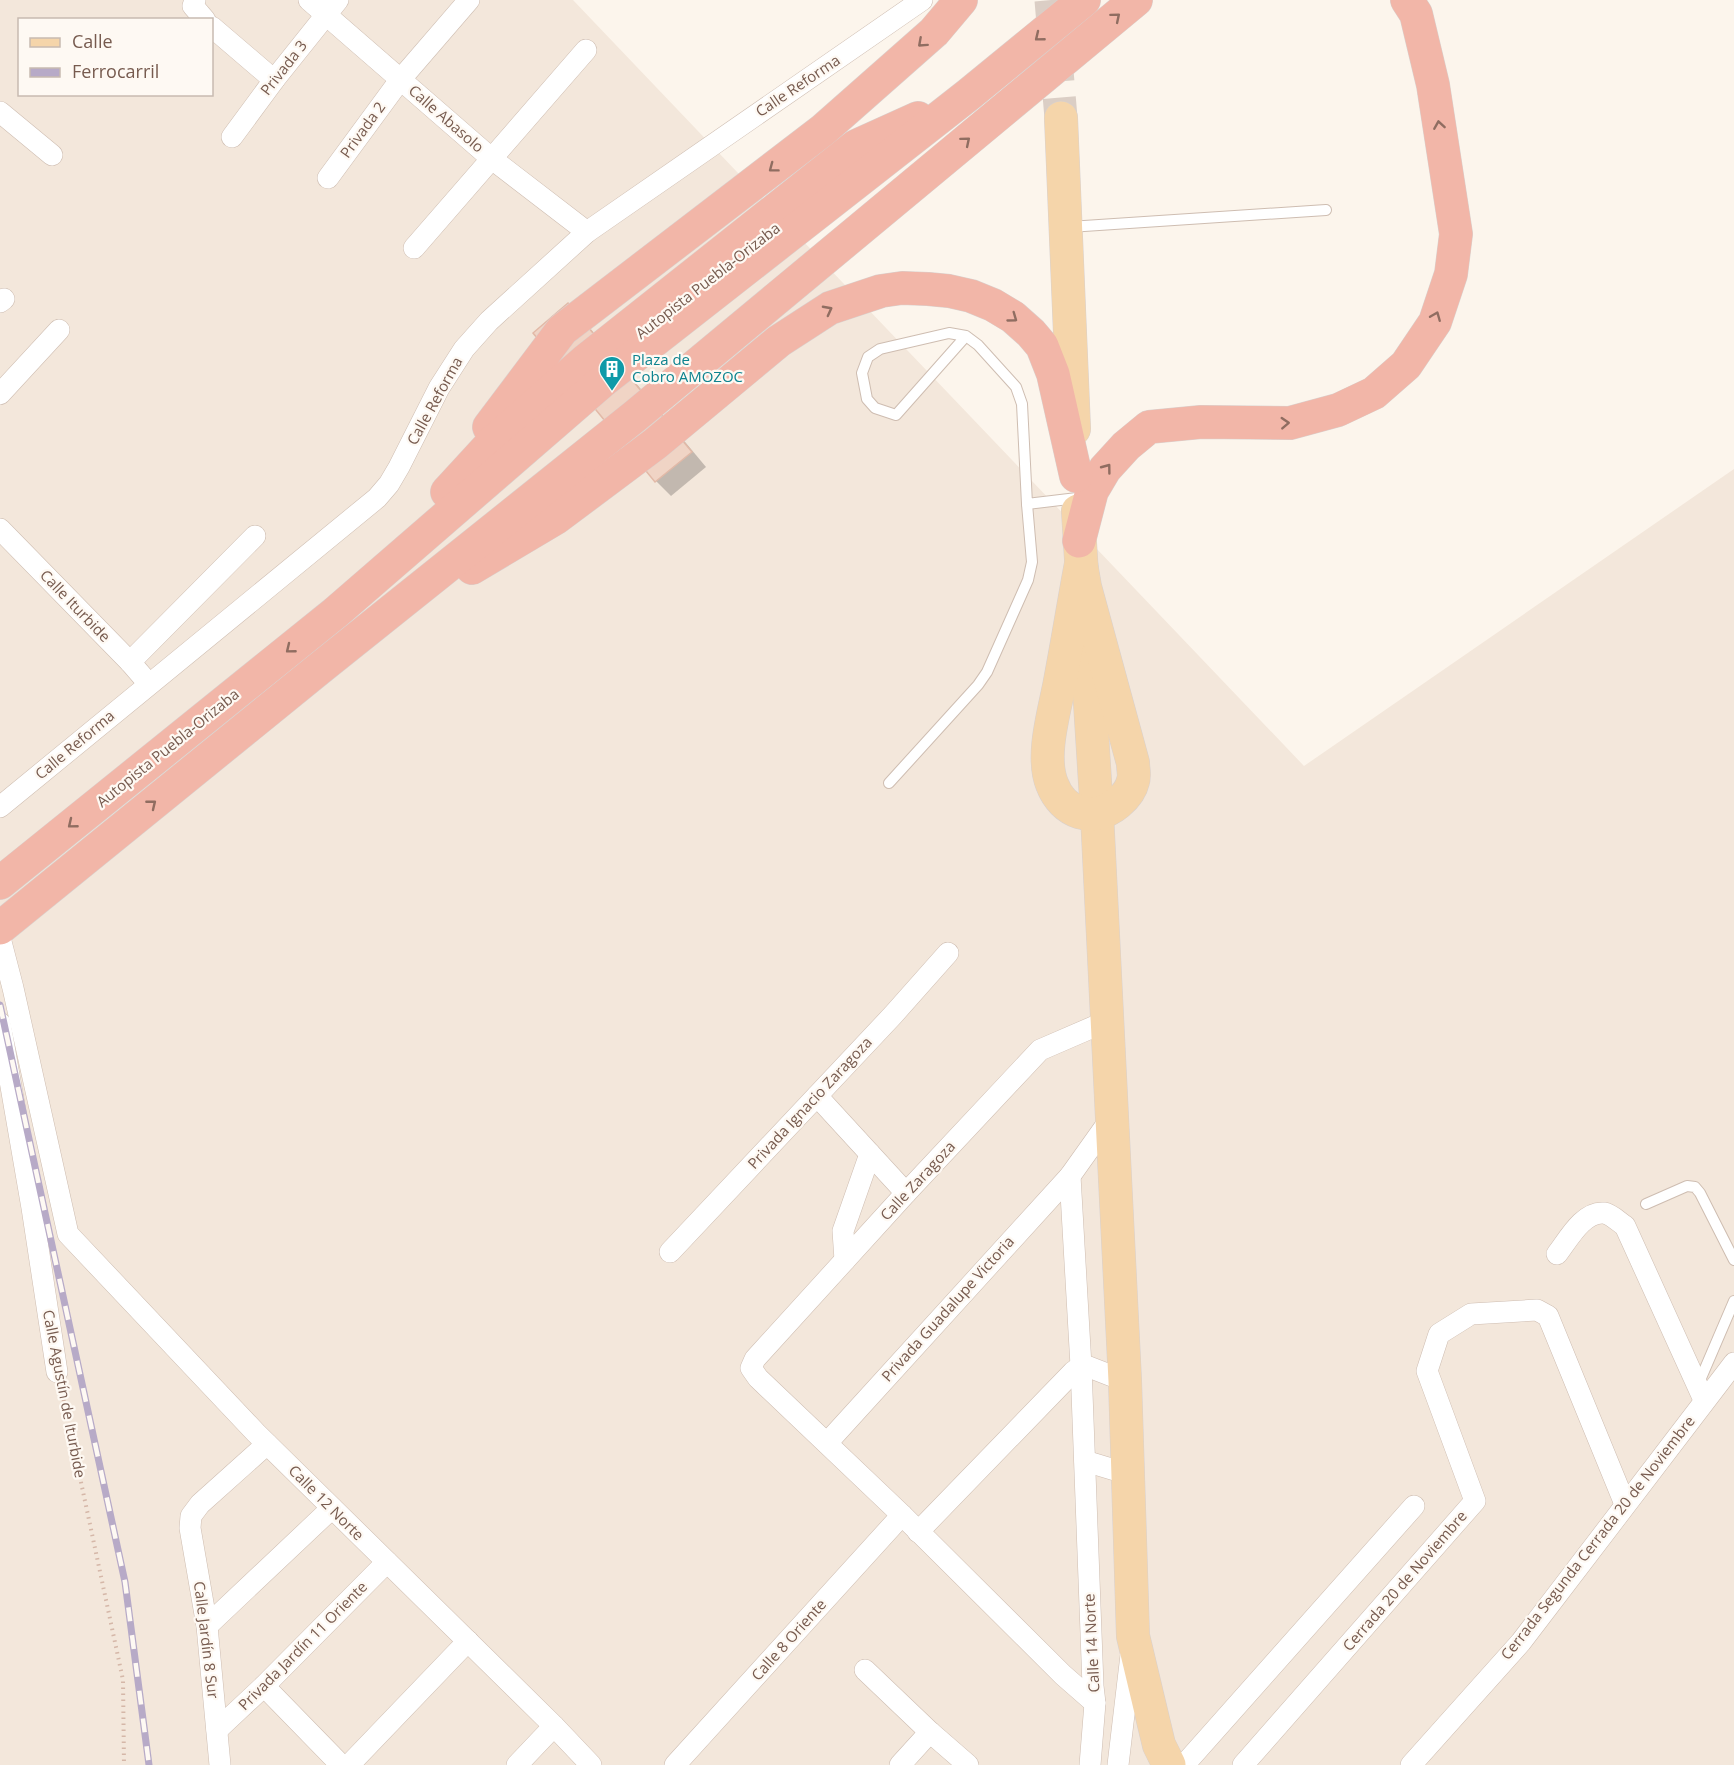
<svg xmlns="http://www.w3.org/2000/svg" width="1734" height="1765" viewBox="0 0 1734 1765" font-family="'Open Sans',sans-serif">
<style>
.residential{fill:#f3e7db;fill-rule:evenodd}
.shadow{fill:#0003}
.building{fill:#f0d4c5;stroke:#e2b9a7;stroke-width:1.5}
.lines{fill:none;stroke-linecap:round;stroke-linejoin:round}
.primary-tunnel{stroke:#dbcec5;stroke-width:33;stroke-dasharray:33 16;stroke-linecap:butt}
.lane-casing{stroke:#cebdb1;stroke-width:12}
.street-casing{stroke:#cebdb1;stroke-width:22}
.primary-casing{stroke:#d9d1ce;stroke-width:34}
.highway-casing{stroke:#d9d1ce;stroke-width:34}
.path{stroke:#d5b7a8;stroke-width:4;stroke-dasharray:1.5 4.5;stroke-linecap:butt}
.lane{stroke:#fff;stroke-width:10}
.street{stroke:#fff;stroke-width:21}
.primary{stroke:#f5d5aa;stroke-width:33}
.highway{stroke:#f2b6a8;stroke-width:33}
.rail-casing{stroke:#b7aac7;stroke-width:7}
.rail{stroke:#fef9f3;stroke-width:4.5;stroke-dasharray:14;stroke-linecap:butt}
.oneway{stroke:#906d61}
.labels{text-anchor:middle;stroke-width:4.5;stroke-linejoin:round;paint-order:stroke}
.street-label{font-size:15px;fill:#775b4f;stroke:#fef9f3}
.culture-label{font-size:15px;fill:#0d838f;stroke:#fef9f3;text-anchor:start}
</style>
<rect width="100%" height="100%" fill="#fcf5ec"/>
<path class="residential" d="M0 0H573L1304 766 1734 469V1765H0ZM20 20H212V94H20Z"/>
<path class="shadow" d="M583 320 706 467 671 496 656 481Z"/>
<path class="building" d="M568 303 692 452 655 482 533 333Z"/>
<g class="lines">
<path class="primary-tunnel" d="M1051 0 1061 118"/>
<g class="lane-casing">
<g id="lane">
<path d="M1069 227 1326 210"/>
<path d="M966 336 896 415 875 408 867 399 862 373 868 357 880 349 949 333 966 336 978 345 1016 387 1022 404 1027 504 1077 498"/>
<path d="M889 783 978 685 987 672 1028 580 1032 562 1027 504"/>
<path d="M1646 1204 1687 1186 1695 1187 1700 1193 1734 1260"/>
<path d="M1698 1385 1734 1301"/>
</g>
</g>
<g class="street-casing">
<g id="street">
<path d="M195 0 193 6 205 20"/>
<path d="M309 0 492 159 587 232"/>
<path d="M212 27 274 80"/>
<path d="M0 112 52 155"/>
<path d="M232 137 274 80 338 0"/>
<path d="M328 178 400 80 469 0"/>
<path d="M414 248 586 50"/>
<path d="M0 302 4 299"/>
<path d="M0 394 59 330"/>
<path d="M0 529 130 662 149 684"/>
<path d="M130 662 255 536"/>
<path d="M0 807 377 498 389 484 399 467 439 388 464 349 489 321 587 232 922 0"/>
<path d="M0 938 13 988 68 1234 256 1433 554 1726 591 1765"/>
<path d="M0 1023 32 1208 57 1372"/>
<path d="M817 1096 906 1193"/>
<path d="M1070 1176 1081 1366 1093 1686 1095 1703 1090 1765"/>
<path d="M670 1252 893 1015 948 953"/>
<path d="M1557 1254C1568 1240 1583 1211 1604 1213 1611 1214 1619 1222 1625 1226L1704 1400"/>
<path d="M845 1260 843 1231 870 1154"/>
<path d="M827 1443 1070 1176 1112 1117"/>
<path d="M1085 1461 1128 1474"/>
<path d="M918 1532 1073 1372 1081 1366 1089 1367 1125 1381"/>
<path d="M207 1626 332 1508"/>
<path d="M865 1670 930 1732 968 1765"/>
<path d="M264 1686 341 1765"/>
<path d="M1095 1703 1063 1675 902 1515 758 1378 751 1368 755 1359 906 1193 1040 1050 1107 1021"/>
<path d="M217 1730 264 1686 387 1562"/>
<path d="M220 1765 207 1626 190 1528 191 1516 200 1504 267 1444"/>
<path d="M349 1765 468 1641"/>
<path d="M517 1765 554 1726"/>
<path d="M675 1765 902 1515"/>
<path d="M900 1765 930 1732"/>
<path d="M1118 1765 1131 1655"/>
<path d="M1184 1765 1414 1506"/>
<path d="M1243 1765 1475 1501 1427 1371 1439 1334 1471 1314 1537 1310 1548 1316 1625 1504"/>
<path d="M1411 1765 1521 1642 1734 1363"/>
</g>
</g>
<g class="primary-casing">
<g id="primary">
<path d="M1061 118 1074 429"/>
<path d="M1078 511 1097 814 1125 1381 1133 1636 1159 1745 1169 1765"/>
<path d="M1081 564 1085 587 1133 763C1133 769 1135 776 1133 781 1131 790 1124 798 1118 803 1093 824 1063 813 1052 784 1040 754 1056 707 1061 676 1068 639 1074 601 1081 564Z"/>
</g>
</g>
<g class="highway-casing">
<g id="highway">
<path d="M489 427 562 330 823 130 934 32 961 0"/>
<path d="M447 492 493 442 586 360 856 146 918 118"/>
<path d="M1079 541 1092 491 1105 469 1126 446 1149 427 1201 422 1290 423 1338 410 1374 393 1406 365 1435 322 1451 274 1456 234 1433 85 1416 14 1407 0"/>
<path d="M472 568 556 518 655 444 779 341 830 308 881 291 902 288 928 289 949 291 971 296 993 305 1013 317 1031 333 1042 346 1053 374 1076 476"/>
<path d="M0 883 335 613 604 380 968 95 1084 0"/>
<path d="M0 928 320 668 635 416 1136 0"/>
</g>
</g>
<path class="path" d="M61 1388 123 1680 124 1765"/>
<use href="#lane" class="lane"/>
<use href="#street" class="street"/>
<use href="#primary" class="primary"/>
<use href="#highway" class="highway"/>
<g class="rail-casing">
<path id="rail" d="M0 1005 125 1582 149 1765"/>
</g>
<use href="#rail" class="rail"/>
</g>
<defs><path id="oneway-chevron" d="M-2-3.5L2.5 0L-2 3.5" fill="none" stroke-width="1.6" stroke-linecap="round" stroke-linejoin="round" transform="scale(1.5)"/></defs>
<g class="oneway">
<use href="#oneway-chevron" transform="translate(1116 17) rotate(-40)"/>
<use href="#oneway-chevron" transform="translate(1039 37) rotate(141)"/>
<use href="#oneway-chevron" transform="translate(922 43) rotate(138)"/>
<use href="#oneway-chevron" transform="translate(1439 125) rotate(-99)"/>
<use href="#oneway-chevron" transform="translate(966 141) rotate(-40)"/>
<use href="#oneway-chevron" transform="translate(773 168) rotate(143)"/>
<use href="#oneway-chevron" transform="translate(828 310) rotate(-28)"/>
<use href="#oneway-chevron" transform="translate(1436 316) rotate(-68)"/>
<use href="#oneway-chevron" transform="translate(1013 318) rotate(36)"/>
<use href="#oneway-chevron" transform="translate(1285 423) rotate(-3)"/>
<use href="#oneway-chevron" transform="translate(1107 468) rotate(-53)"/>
<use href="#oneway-chevron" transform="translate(290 649) rotate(141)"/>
<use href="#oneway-chevron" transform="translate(152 804) rotate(-39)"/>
<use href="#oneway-chevron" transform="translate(72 824) rotate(141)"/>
</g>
<defs>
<g id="building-pin" transform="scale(1.35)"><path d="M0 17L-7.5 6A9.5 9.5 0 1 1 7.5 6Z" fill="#0f9aa8" stroke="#fef9f3"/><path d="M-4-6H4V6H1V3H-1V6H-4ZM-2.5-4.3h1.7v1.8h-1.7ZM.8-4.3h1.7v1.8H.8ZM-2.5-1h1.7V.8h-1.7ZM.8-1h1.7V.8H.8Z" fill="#fff"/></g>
</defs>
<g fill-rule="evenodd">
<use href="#building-pin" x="612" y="369"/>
</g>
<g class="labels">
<g class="street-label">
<text transform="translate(284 68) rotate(-52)" y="5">Privada 3</text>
<text transform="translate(798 86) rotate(-34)" y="5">Calle Reforma</text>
<text transform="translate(446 119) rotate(41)" y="5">Calle Abasolo</text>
<text transform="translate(363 130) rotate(-54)" y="5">Privada 2</text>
<text transform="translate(708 281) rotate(-38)" y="5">Autopista Puebla-Orizaba</text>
<text transform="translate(435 401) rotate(-61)" y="5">Calle Reforma</text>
<text transform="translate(75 606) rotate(46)" y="5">Calle Iturbide</text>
<text transform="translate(75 745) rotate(-40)" y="5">Calle Reforma</text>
<text transform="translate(168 748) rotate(-39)" y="5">Autopista Puebla-Orizaba</text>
<text transform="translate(810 1103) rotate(-47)" y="5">Privada Ignacio Zaragoza</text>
<text transform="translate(918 1181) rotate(-47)" y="5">Calle Zaragoza</text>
<text transform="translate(948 1309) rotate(-48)" y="5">Privada Guadalupe Victoria</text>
<text transform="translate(64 1394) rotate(79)" y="5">Calle Agustín de Iturbide</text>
<text transform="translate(326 1503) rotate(45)" y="5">Calle 12 Norte</text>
<text transform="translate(1598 1538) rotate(-52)" y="5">Cerrada Segunda Cerrada 20 de Noviembre</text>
<text transform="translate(1405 1581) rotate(-49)" y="5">Cerrada 20 de Noviembre</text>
<text transform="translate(206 1640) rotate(83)" y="5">Calle Jardín 8 Sur</text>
<text transform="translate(789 1640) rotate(-48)" y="5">Calle 8 Oriente</text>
<text transform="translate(1092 1643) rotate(-93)" y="5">Calle 14 Norte</text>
<text transform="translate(303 1646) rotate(-45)" y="5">Privada Jardín 11 Oriente</text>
</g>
<g class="culture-label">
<text x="632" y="365">Plaza de<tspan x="632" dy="17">Cobro AMOZOC</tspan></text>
</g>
</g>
<rect x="18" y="18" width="195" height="78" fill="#fef9f3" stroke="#c8bab1" stroke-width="1.5"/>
<rect x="30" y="38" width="30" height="9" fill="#f5d5aa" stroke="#c8bab1" stroke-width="1.5"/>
<text x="72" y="48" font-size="18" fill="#775b4f">Calle</text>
<rect x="30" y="68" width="30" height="9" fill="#b7aac7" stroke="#c8bab1" stroke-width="1.5"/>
<text x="72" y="78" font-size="18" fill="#775b4f">Ferrocarril</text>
</svg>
